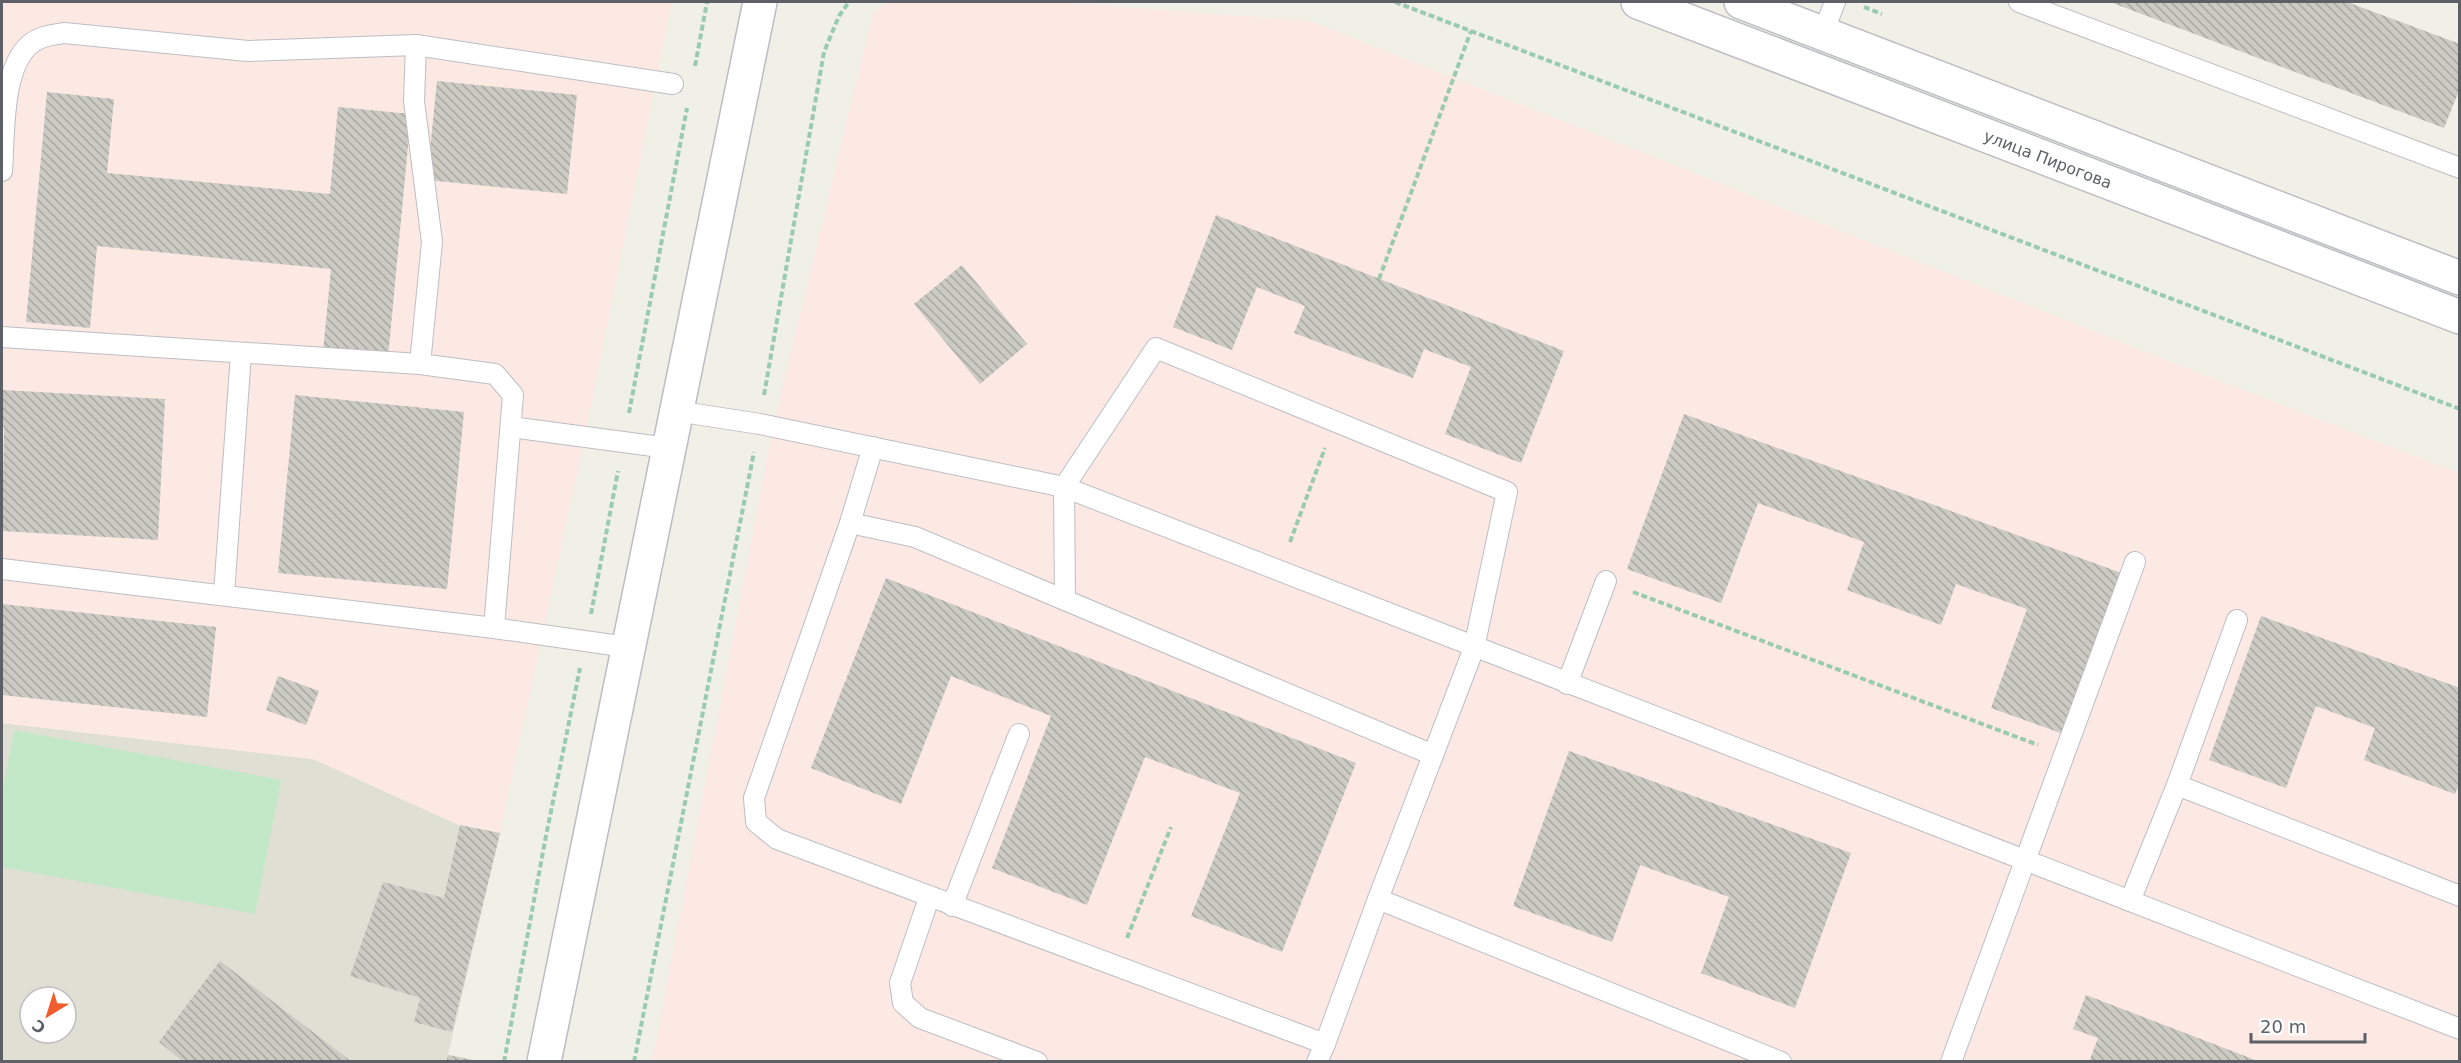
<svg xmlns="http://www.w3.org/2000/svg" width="2461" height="1063" viewBox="0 0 2461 1063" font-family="'DejaVu Sans',sans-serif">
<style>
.education{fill:#e0dfd4;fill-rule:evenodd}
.medical{fill:#fde9e3}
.grass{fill:#c2e8c8}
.building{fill:url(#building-back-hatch)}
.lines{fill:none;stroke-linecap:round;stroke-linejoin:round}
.lane-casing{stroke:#bdbec5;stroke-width:22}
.secondary-casing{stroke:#bbbdc4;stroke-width:36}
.path{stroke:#9acab0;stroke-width:4;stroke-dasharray:6 3;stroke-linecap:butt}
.lane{stroke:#fff;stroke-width:20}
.secondary{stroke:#fff;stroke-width:33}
.labels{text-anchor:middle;stroke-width:4.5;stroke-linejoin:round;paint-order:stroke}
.street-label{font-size:16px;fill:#5d6067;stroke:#fff}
</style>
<defs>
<pattern id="building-back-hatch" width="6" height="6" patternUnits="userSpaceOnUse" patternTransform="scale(1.5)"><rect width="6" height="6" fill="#cbcac3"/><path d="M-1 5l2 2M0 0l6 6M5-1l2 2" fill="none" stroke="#a8a7a2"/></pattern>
</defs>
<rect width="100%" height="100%" fill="#f0f0e6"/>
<path class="education" d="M2 723 313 759 459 825 500 833 448 1055 478 1061 2 1062ZM30 997H66V1033H30Z"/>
<g class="medical">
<path d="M2 2H672L585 436 500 833 459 825 313 759 2 723Z"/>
<path d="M887 2H1051L1310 21 2225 383 2459 473V1061L652 1062 773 427 873 12Z"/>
</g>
<path class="grass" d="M14 730 281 780 255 914 2 867V795Z"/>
<g class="building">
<path d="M2110 2H2347L2460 44V88L2444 128Z"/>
<path d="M437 81 577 95 567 194 427 180Z"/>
<path d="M47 92 114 99 107 173 330 194 338 107 411 114 388 358 323 352 331 269 97 246 90 328 26 322Z"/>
<path d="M1216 215 1564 351 1521 463 1445 434 1471 367 1424 349 1413 378 1294 333 1305 306 1257 287 1232 350 1173 327Z"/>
<path d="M962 265 1027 344 980 384 914 304Z"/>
<path d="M2 390 165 399 158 540 2 531 4 427H2Z"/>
<path d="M295 395 464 412 447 589 278 573Z"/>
<path d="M1684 414 2127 575 2069 736 1991 708 2027 609 1956 584 1941 625 1847 590 1864 542 1758 503 1721 603 1627 569Z"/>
<path d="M886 578 1356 763 1282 952 1191 916 1240 793 1145 757 1087 905 992 868 1051 716 951 676 901 804 811 768Z"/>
<path d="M2 604 216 627 207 717 2 695Z"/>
<path d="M2261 616 2460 688V782L2455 794 2364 760 2375 728 2316 706 2286 788 2209 760Z"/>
<path d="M278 676 319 691 306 725 266 710Z"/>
<path d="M1569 751 1851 853 1795 1008 1701 973 1729 897 1640 865 1612 942 1513 906Z"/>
<path d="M460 825 500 833 452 1032 414 1022 420 998 350 976 383 882 444 898Z"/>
<path d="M220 961 352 1062H184L159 1042Z"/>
<path d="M2086 995 2258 1061V1062H2089L2098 1038 2073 1029Z"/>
<path d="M448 1055 473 1060V1062H446Z"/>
</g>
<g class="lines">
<g class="lane-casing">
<g id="lane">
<path d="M2019 2 2460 168"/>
<path d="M1823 33 1835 2"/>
<path d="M416 45 414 101 432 242 420 364 495 374 513 395 494 628"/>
<path d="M2 171C5 134 0 53 41 38 48 35 57 34 64 33L248 51 416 45 673 84"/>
<path d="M2 337 420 364"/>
<path d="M676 411 760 424 1064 487 2460 1029"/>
<path d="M511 427 668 448"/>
<path d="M873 447 850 523 754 798 756 822 777 839 1325 1044 1378 899 1474 648 1507 492 1156 348 1064 487 1065 600"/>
<path d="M850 523 915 537 1433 755"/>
<path d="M2 569 494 628 627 647"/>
<path d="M224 594 241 353"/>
<path d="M2237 620 2177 785 2460 896"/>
<path d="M1567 684 1606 581"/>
<path d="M929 898 900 983 903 1003 920 1018 1037 1062"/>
<path d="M1378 899 1781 1062"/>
<path d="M2130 901 2177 785"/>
<path d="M952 906 1019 734"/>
<path d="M1317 1062 1325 1044"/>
<path d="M1951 1062 2135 562"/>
</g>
</g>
<g class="secondary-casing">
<g id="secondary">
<path d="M1638 2 2460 317"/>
<path d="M1741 2 2460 278"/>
<path d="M544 1062 760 2"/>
</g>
</g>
<g class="path">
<path d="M1395 2 2460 409"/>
<path d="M1864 7 1882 14"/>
<path d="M695 66 707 2"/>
<path d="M1379 279 1471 31"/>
<path d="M764 395 824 52 839 16 849 2"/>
<path d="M629 413 687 108"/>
<path d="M1290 542 1325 448"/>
<path d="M1633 592 2038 745"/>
<path d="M591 614 618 471"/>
<path d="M1127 938 1171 827"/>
<path d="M504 1062 545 841 580 668"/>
<path d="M634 1062 754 452"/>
</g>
<use href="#lane" class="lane"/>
<use href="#secondary" class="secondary"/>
</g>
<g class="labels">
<g class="street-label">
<text transform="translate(2048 159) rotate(21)" y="6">улица Пирогова</text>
</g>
</g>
<rect width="2461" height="1063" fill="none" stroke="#5d6067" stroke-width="6"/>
<g transform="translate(48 1015) rotate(218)"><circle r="28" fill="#ffffff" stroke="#bebfc2" stroke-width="1.5"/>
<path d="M0-4.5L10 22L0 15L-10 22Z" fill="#f05c2c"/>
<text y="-9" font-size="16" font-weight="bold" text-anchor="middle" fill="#5d6067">С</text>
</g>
<path d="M2251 1033v9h114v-9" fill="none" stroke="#5d6067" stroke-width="3"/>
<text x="2260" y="1033" font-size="18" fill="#5d6067" stroke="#ffffff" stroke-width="4.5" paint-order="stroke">20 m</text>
</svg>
